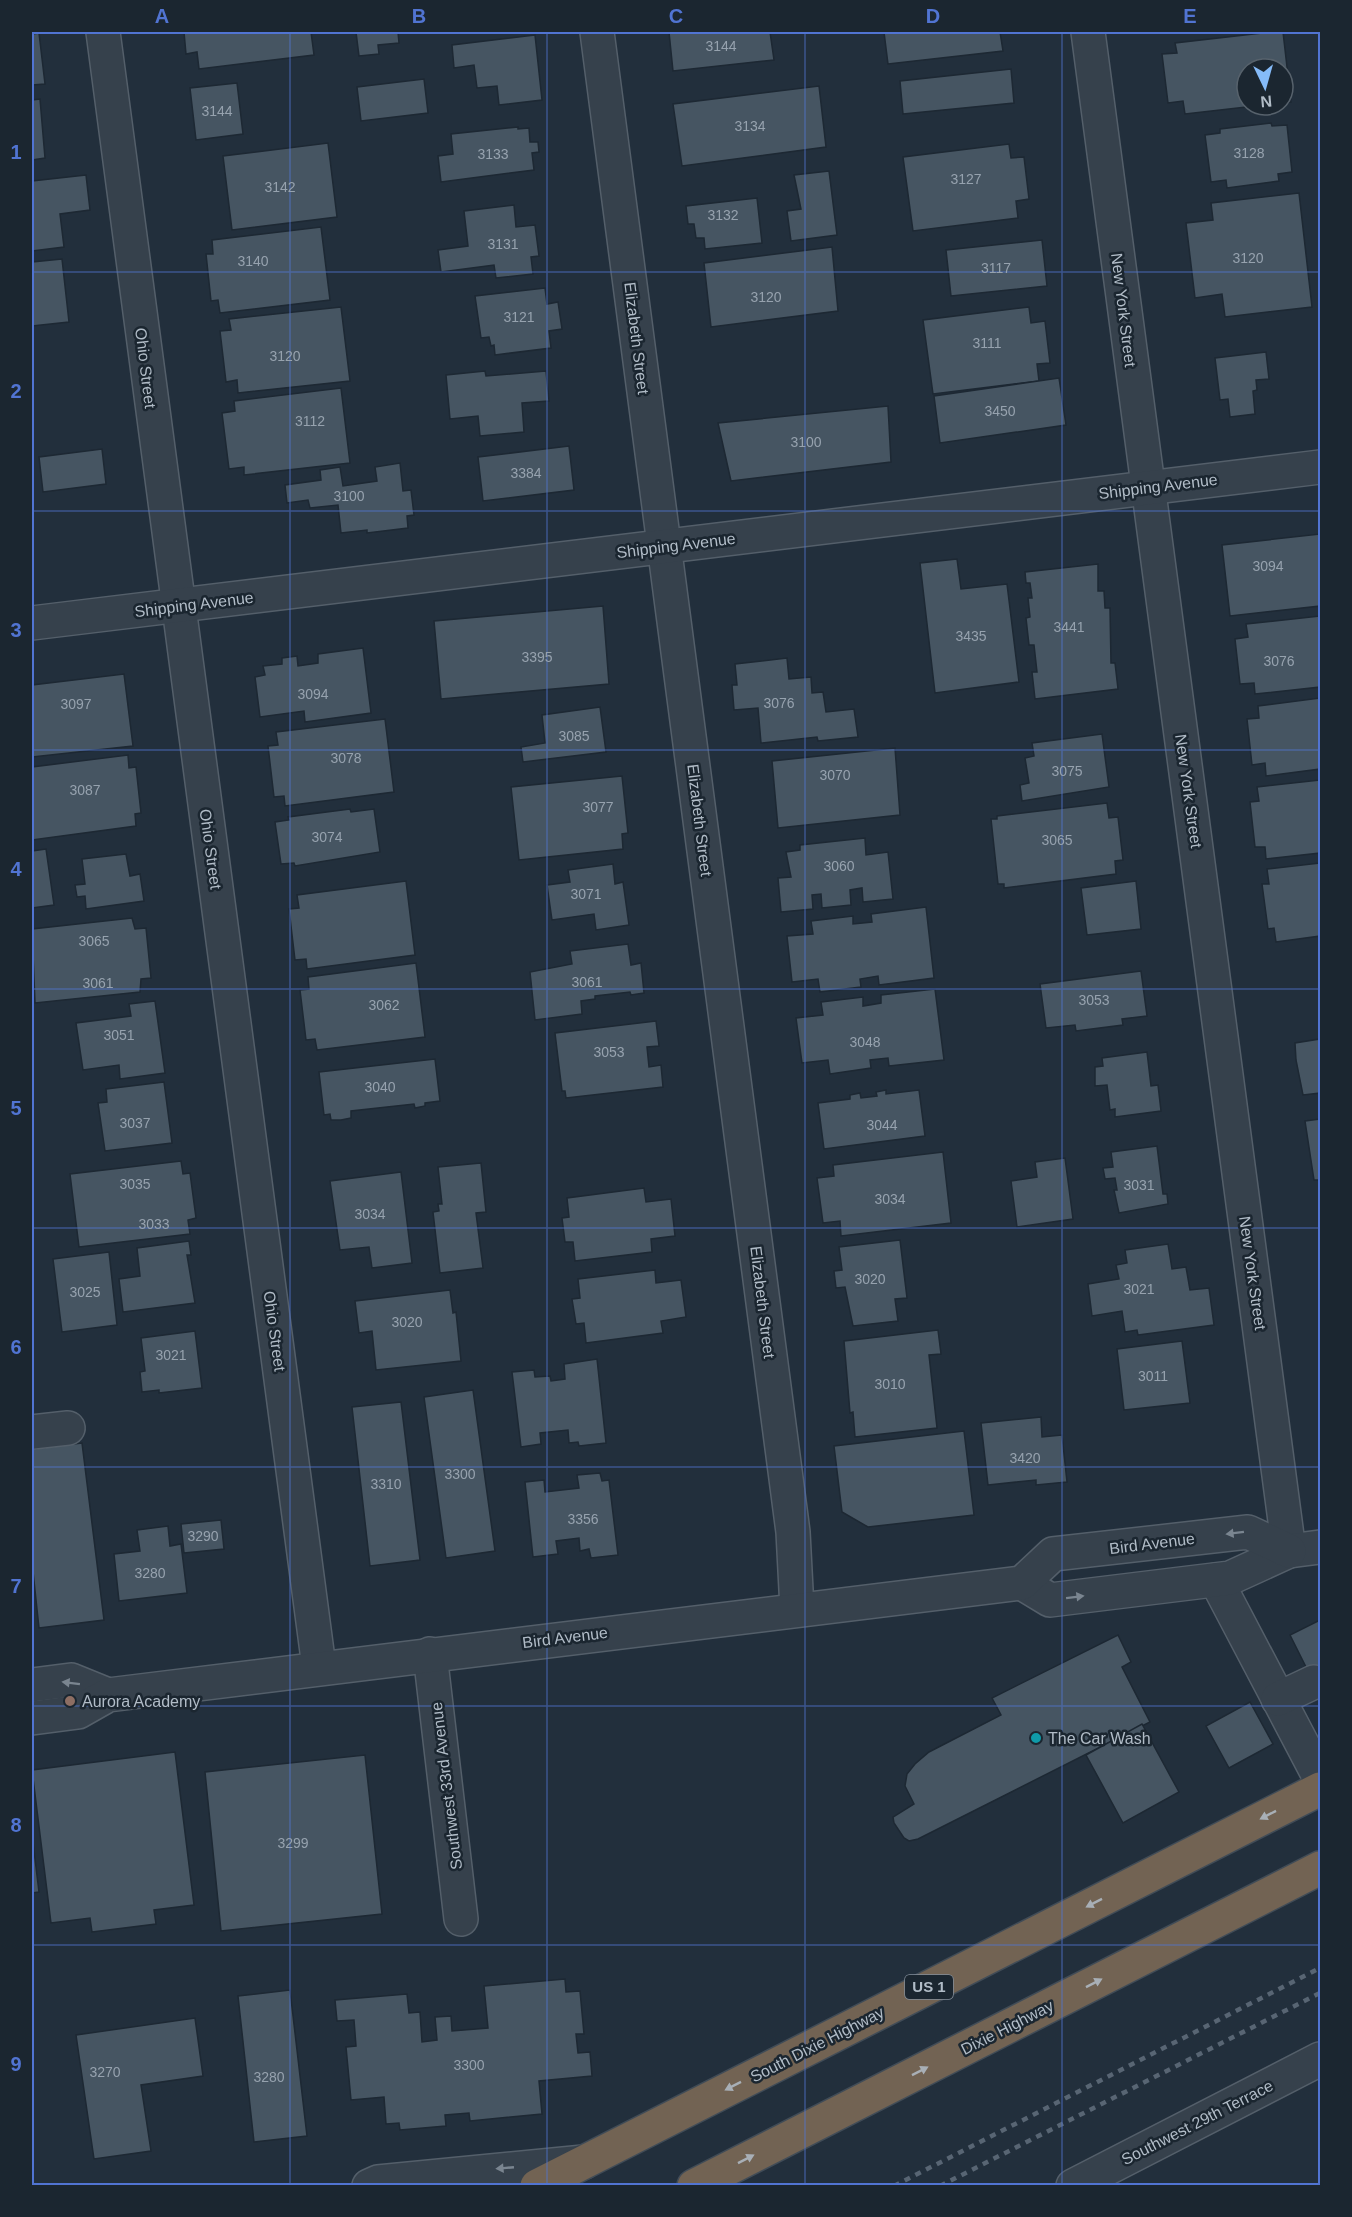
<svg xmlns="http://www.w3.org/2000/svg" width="1352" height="2217" viewBox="0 0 1352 2217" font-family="Helvetica,sans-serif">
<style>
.building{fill:#465562;stroke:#1d2833;stroke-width:1.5}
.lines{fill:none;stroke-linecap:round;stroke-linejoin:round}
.minor-casing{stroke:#545f6a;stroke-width:36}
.highway-casing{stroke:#414c57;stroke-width:36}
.minor{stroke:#36414c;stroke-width:33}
.highway{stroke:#726353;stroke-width:33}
.rail{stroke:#586573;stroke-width:4.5;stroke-dasharray:6 6;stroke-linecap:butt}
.oneway{fill:#7a8590}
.oneway2{fill:#a8afb6}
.grid{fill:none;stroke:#5174d2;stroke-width:1.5;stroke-opacity:0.55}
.education-dot{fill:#8d6e63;stroke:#1b2630;stroke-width:2}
.culture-dot{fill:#0f9aa8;stroke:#1b2630;stroke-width:2}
.labels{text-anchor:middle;stroke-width:5;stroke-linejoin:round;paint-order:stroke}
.number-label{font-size:14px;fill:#96a2ae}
.shield{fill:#1b2630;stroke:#848f9a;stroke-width:1.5}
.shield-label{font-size:15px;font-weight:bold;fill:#b1bcc7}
.street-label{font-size:16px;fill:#b1bcc7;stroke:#1b2630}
.poi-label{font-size:16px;fill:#b1bcc7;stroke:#1b2630;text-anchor:start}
.neatline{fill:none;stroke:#5174d2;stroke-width:2}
.grid-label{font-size:20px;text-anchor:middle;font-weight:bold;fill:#5174d2}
</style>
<rect width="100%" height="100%" fill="#222f3c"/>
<g class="building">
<path d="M184 32H311L314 55 199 69 197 52 186 54Z"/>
<path d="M356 32H398L399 43 378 45 379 54 359 56Z"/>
<path d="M669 32H770L774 60 673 71Z"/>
<path d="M884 32H1000L1003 51 888 64Z"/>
<path d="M1271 32H1283L1291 102 1283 103V69H1247V105H1264L1185 114 1183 101 1168 103 1162 54 1177 53 1175 43Z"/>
<path d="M39 33 45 84 32 85V34Z"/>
<path d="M535 35 542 100 499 105 497 86 477 88 474 65 454 68 452 45Z"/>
<path d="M1011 69 1014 103 903 114 900 81Z"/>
<path d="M424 79 428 113 361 121 357 87Z"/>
<path d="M237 83 243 134 196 140 190 88Z"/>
<path d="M819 86 826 147 682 166 673 104Z"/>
<path d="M40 99 45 158 32 160V100Z"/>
<path d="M1271 123 1272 126 1287 125 1292 172 1278 174 1279 181 1227 188 1226 180 1211 182 1205 135 1220 133V129Z"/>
<path d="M518 127V129L529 128 530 142H538L539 152 532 153 534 170 441 182 438 156 453 154 451 134Z"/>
<path d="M328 143 337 217 232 230 223 156Z"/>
<path d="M1009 144 1011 158 1024 157 1029 199 1016 201 1018 218 913 231 903 157Z"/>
<path d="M829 171 837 235 791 241 787 211 801 209 794 175Z"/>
<path d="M86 175 90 210 60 214 64 247 32 251V181Z"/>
<path d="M1299 193 1312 307 1225 317 1222 294 1195 298 1186 223 1213 220 1211 203Z"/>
<path d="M757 198 762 243 705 249 704 238H696L694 224H688L686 206Z"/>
<path d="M514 205 516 227 535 225 539 256 531 257 533 274 496 278 494 265 441 272 438 250 468 246 464 211Z"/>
<path d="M321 227 330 300 220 313 218 300 211 301 206 254H213L212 240Z"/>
<path d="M1042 240 1047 286 951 296 946 250Z"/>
<path d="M832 247 838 311 711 327 704 263Z"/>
<path d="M62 259 69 322 32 326V262Z"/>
<path d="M545 288 547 304 558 302 562 329 549 331 551 348 495 355 494 345 491 346 489 337 481 338 475 296Z"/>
<path d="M341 307 350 381 238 393 237 380 226 382 220 331 231 330 229 319Z"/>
<path d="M1029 307 1031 323 1045 321 1050 363 1037 364 1039 381 933 394 923 320Z"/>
<path d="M1266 352 1269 379 1256 380 1257 390 1253 391 1255 414 1230 417 1228 399 1220 400 1215 358Z"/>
<path d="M485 371 486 376 546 371 549 401 522 403 524 432 480 436 478 416 450 419 446 375Z"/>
<path d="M1059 378 1066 425 940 443 934 396Z"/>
<path d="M341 388 350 463 244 475V467L229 469 222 413 235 411 234 401Z"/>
<path d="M888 406 891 462 731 481 718 423Z"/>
<path d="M569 446 574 490 483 501 478 457Z"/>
<path d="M102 449 106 484 43 492 39 457Z"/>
<path d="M400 463 403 491 411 490 414 515 407 516 408 528 367 533V530L341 533 338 505 310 508 308 500 287 503 285 485 321 480 320 470 340 467 343 486 377 481 375 467Z"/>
<path d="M1320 534V606L1230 616 1222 545Z"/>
<path d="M957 559 961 589 1007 584 1019 682 935 693 920 563Z"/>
<path d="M1098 564V591H1104L1105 608H1110L1111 663H1115L1118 689 1035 699 1032 672H1037L1034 645H1029L1026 618 1030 617 1028 598H1032L1030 583H1026L1025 572Z"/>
<path d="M603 606 609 684 441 699 434 621Z"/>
<path d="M1320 616V687L1255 694 1254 683 1240 684 1235 639 1248 637 1246 624Z"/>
<path d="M363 648 371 713 305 722 304 711 260 717 255 677 265 675 263 666 282 664V658L297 656 298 666 318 663V654Z"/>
<path d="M787 658 789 679 811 677 812 693 823 692 826 712 854 709 858 737 818 741 817 737 761 743 758 708 734 710 732 685H737L735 664Z"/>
<path d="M124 674 133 746 32 757V685Z"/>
<path d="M1320 698V769L1266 776 1265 763 1252 765 1247 719 1259 718 1258 706Z"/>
<path d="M600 707 606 752 523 762 521 747 545 743 542 715Z"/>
<path d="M385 719 394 792 285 806 284 796 274 797 268 746 278 745 276 732Z"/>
<path d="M1102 734 1109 787 1022 801 1020 785 1029 783 1025 758 1034 756 1032 743Z"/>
<path d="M895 748 900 815 778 828 772 761Z"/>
<path d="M128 755 129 768 136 767 141 813 135 814 136 826 32 840V767Z"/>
<path d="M622 776 628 833 622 834 623 849 519 860 511 787Z"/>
<path d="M1320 780V853L1266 859 1265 847H1255L1250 802 1259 801 1257 787Z"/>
<path d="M1107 803 1109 818 1118 817 1123 860 1115 861 1116 874 1004 888V884H998L991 819H997V816Z"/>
<path d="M350 809 351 812 374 809 380 852 295 866 294 863 281 864 275 822 289 820 288 817Z"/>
<path d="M865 838 866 855 888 852 893 899 863 902 862 888 850 890 851 905 822 908 821 894 812 895 813 909 781 912 778 878 791 877 786 852 800 850V845Z"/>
<path d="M46 849 54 905 32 908V851Z"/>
<path d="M126 854 130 876 140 874 144 901 86 909 85 896 77 897 75 885 85 884 82 859Z"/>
<path d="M1320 863V936L1276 942 1274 928 1268 929 1262 884H1269L1267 869Z"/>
<path d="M613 864 615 884 623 882 629 925 596 930 594 914 552 920 547 885 570 882 568 870Z"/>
<path d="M406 881 415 955 307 969 306 959 295 960 289 909 299 908 297 895Z"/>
<path d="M1136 881 1141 929 1087 935 1081 888Z"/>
<path d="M926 907 934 978 879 985 878 976 860 979 861 987 820 992 818 979 792 982 787 936 813 934 811 921 853 916V924L872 922 871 914Z"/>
<path d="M132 918 135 929 146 928 151 978 141 979 140 992 35 1003 32 929Z"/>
<path d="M628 944 631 965 641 963 644 993 631 995 630 992 595 996V999L581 1001 582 1014 535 1020 530 972 572 964 570 951Z"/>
<path d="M416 963 425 1037 317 1050 315 1039 306 1040 300 990 309 989 308 977Z"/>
<path d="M1141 971 1147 1016 1122 1019 1123 1025 1076 1031 1075 1025 1046 1028 1040 984Z"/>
<path d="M935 989 944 1060 889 1066 888 1058 870 1060 871 1068 830 1074 828 1060 802 1063 796 1018 823 1015 821 1002 863 997V1006L881 1003V995Z"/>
<path d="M155 1001 165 1073 120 1079 119 1065 83 1070 76 1023 131 1016 129 1004Z"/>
<path d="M656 1021 659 1046 647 1047 649 1067 661 1065 663 1087 566 1098 565 1091H562L555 1033Z"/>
<path d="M1320 1039V1093L1303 1095 1296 1060 1295 1043Z"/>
<path d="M1147 1052 1151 1086 1158 1085 1161 1111 1115 1117V1109L1110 1110 1107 1085 1095 1086V1067L1103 1066 1102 1058Z"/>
<path d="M435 1059 440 1101 425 1103V1106L415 1108 414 1104 351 1111V1118L341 1120H331L330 1114 324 1115 319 1072Z"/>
<path d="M164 1082 172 1143 105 1151 98 1103 107 1102 106 1089Z"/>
<path d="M886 1090V1094L919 1090 925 1136 824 1149 818 1103 850 1099V1095L860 1093 861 1098 877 1096 876 1092Z"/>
<path d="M1320 1119V1180H1314L1305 1121Z"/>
<path d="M1157 1146 1163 1194H1167L1168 1204 1119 1213 1114 1190H1117L1115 1178 1105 1179 1103 1168 1113 1167 1111 1152Z"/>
<path d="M943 1152 951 1223 841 1236 840 1221 823 1223 817 1178 834 1176 833 1165Z"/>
<path d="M1065 1158 1073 1219 1017 1227 1011 1181 1037 1177 1035 1162Z"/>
<path d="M181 1161 183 1174 190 1173 196 1218 188 1220 190 1234 79 1247 70 1174Z"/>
<path d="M481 1163 486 1212 476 1213 483 1268 440 1273 433 1212 439 1211 438 1204H442L438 1167Z"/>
<path d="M401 1172 412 1263 372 1268 369 1247 340 1250 330 1181Z"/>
<path d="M644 1188 646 1202 671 1199 675 1236 651 1239 652 1252 575 1261 573 1242H565L562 1218 569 1217 567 1198Z"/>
<path d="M900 1240 907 1298 895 1299 898 1321 853 1326 845 1287 836 1288 834 1271 842 1270 839 1247Z"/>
<path d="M189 1241 191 1255H187L195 1303 123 1312 119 1279 140 1276 137 1248Z"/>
<path d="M1168 1244 1172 1269 1186 1267 1190 1290 1209 1288 1214 1325 1138 1335 1137 1330 1125 1332 1122 1311 1092 1316 1088 1284 1119 1279 1116 1265 1127 1263 1125 1250Z"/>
<path d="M109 1252 117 1325 62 1332 53 1259Z"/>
<path d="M655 1270 656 1283 681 1280 686 1317 661 1321 663 1333 586 1343 584 1323 576 1324 572 1299 580 1298 578 1279Z"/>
<path d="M450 1290 453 1313 456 1312 461 1361 376 1370 372 1331 359 1333 355 1301Z"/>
<path d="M938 1330 941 1354 929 1355 937 1428 855 1437 853 1412 850 1413 844 1341Z"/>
<path d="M195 1331 202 1388 159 1393V1390L142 1392 140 1372 145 1371 141 1338Z"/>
<path d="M1182 1341 1190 1403 1124 1410 1117 1349Z"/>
<path d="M597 1359 606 1443 579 1446 578 1442 569 1443 568 1430 540 1433 541 1444 521 1447 512 1372 534 1370 535 1377 550 1376 551 1381 565 1379 564 1364Z"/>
<path d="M473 1390 495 1551 446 1558 424 1397Z"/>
<path d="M401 1402 420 1560 370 1566 352 1407Z"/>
<path d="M1041 1417 1042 1437 1062 1435 1067 1482 1036 1485V1480L988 1485 981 1423Z"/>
<path d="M964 1431 974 1515 868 1527 842 1512 834 1446Z"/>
<path d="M82 1443 104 1620 39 1628 32 1562V1449Z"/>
<path d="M600 1473 602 1481 609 1480 618 1555 591 1558 589 1549 580 1551 579 1538 556 1541 558 1554 533 1557 525 1482 544 1480 545 1492 579 1488 577 1475Z"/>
<path d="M221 1520 224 1549 184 1553 181 1524Z"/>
<path d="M168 1526 170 1546 181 1544 187 1593 119 1601 114 1554 140 1551 137 1530Z"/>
<path d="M1320 1620V1695L1290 1635Z"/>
<path d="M1118 1635 1131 1662 1122 1667 1150 1722 918 1839 909 1841 904 1838 894 1823 893 1817 914 1804 905 1786 907 1774 915 1764 929 1752 1001 1715 992 1698Z"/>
<path d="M1250 1702 1273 1744 1229 1768 1206 1726Z"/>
<path d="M1142 1724 1179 1792 1123 1823 1086 1755Z"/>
<path d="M175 1752 194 1905 154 1910 156 1924 92 1932 90 1918 51 1923 32 1770Z"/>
<path d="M365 1755 382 1914 221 1931 205 1772Z"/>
<path d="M32 1834 39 1892 32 1893Z"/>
<path d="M565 1979 566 1992 580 1991 584 2034H576L578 2053 590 2052 592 2076 539 2081 542 2114 470 2121 469 2113 445 2115 446 2126 400 2130 399 2123 386 2124 384 2097 351 2100 346 2047 356 2046 354 2020 337 2021 335 2000 407 1994 409 2013 420 2012 422 2042 437 2040 435 2017 451 2016 452 2031 488 2028 484 1986Z"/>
<path d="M290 1990 307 2136 254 2142 238 1996Z"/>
<path d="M195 2018 203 2076 141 2085 151 2151 94 2159 76 2035Z"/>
</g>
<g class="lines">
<g class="minor-casing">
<g id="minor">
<path d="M103 32 319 1667"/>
<path d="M597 32 793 1532 797 1609"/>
<path d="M1088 32 1289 1551"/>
<path d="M32 623 1320 467"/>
<path d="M32 1432 68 1428"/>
<path d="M1216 1580 1320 1778"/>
<path d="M1022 1583 1050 1600 1230 1578 1289 1551 1320 1547"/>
<path d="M430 1654 461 1919"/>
<path d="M32 1685 71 1680 108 1695"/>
<path d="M1278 1699 1314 1682"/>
<path d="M32 1718 78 1712 108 1695 1022 1583 1053 1554 1248 1532 1289 1551"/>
<path d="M369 2186 378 2182 584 2162"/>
<path d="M1073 2186 1320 2059"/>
</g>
</g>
<g class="highway-casing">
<g id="highway">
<path d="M537 2186 1320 1789"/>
<path d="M694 2186 1320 1868"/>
</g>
</g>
<use href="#minor" class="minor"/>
<use href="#highway" class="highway"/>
<g class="rail">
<path d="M894 2186 1320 1968"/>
<path d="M940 2186 1320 1993"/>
</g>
</g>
<defs><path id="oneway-solid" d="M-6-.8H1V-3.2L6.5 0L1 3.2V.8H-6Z" transform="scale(1.5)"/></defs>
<g class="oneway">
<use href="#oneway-solid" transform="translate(1235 1533) rotate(173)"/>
<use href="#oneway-solid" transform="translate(1075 1597) rotate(-7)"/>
<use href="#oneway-solid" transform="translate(71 1683) rotate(-173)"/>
<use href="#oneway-solid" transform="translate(505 2168) rotate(175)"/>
</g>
<g class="oneway2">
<use href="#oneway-solid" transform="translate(1268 1815) rotate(153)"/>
<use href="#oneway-solid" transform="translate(1094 1903) rotate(153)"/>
<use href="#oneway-solid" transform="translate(1094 1983) rotate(-27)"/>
<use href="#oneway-solid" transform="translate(920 2071) rotate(-27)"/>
<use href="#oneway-solid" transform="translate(733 2086) rotate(153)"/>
<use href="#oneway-solid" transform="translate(746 2159) rotate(-27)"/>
</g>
<path class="grid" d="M290 32V2186M547 32V2186M805 32V2186M1062 32V2186M32 272H1320M32 511H1320M32 750H1320M32 989H1320M32 1228H1320M32 1467H1320M32 1706H1320M32 1945H1320"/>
<circle class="education-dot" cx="70" cy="1701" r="6"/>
<circle class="culture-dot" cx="1036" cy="1738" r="6"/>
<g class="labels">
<g class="number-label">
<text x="721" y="51">3144</text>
<text x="217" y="116">3144</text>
<text x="750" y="131">3134</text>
<text x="1249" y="158">3128</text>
<text x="493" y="159">3133</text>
<text x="966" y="184">3127</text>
<text x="280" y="192">3142</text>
<text x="723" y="220">3132</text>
<text x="503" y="249">3131</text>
<text x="1248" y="263">3120</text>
<text x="253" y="266">3140</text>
<text x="996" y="273">3117</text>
<text x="766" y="302">3120</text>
<text x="519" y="322">3121</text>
<text x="987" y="348">3111</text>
<text x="285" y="361">3120</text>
<text x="1000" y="416">3450</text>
<text x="310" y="426">3112</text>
<text x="806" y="447">3100</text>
<text x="526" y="478">3384</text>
<text x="349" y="501">3100</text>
<text x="1268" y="571">3094</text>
<text x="1069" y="632">3441</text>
<text x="971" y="641">3435</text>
<text x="537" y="662">3395</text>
<text x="1279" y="666">3076</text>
<text x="313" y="699">3094</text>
<text x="779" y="708">3076</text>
<text x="76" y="709">3097</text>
<text x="574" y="741">3085</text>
<text x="346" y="763">3078</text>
<text x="1067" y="776">3075</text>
<text x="835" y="780">3070</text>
<text x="85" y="795">3087</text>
<text x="598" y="812">3077</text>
<text x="327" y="842">3074</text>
<text x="1057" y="845">3065</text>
<text x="839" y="871">3060</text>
<text x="586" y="899">3071</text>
<text x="94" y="946">3065</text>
<text x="587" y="987">3061</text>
<text x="98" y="988">3061</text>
<text x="1094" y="1005">3053</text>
<text x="384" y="1010">3062</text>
<text x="119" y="1040">3051</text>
<text x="865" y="1047">3048</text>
<text x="609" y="1057">3053</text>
<text x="380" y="1092">3040</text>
<text x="135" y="1128">3037</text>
<text x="882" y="1130">3044</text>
<text x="135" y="1189">3035</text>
<text x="1139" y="1190">3031</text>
<text x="890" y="1204">3034</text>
<text x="370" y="1219">3034</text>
<text x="154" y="1229">3033</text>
<text x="870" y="1284">3020</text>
<text x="1139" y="1294">3021</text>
<text x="85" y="1297">3025</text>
<text x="407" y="1327">3020</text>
<text x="171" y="1360">3021</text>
<text x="1153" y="1381">3011</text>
<text x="890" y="1389">3010</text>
<text x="1025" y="1463">3420</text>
<text x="460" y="1479">3300</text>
<text x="386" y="1489">3310</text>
<text x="583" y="1524">3356</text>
<text x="203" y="1541">3290</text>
<text x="150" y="1578">3280</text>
<text x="293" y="1848">3299</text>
<text x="469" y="2070">3300</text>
<text x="105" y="2077">3270</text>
<text x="269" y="2082">3280</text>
</g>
<rect class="shield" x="905" y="1975" width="48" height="24" rx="4.5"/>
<g class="shield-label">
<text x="929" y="1992">US 1</text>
</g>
<g class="street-label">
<text transform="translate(1124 310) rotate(83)" y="6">New York Street</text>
<text transform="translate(637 338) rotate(83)" y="6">Elizabeth Street</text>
<text transform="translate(146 368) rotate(83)" y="6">Ohio Street</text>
<text transform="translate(1158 486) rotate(-7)" y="6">Shipping Avenue</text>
<text transform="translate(676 545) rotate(-7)" y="6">Shipping Avenue</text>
<text transform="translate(194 604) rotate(-7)" y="6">Shipping Avenue</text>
<text transform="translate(1189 791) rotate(82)" y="6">New York Street</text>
<text transform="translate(700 820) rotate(83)" y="6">Elizabeth Street</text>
<text transform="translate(211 849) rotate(82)" y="6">Ohio Street</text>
<text transform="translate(1253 1273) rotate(82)" y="6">New York Street</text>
<text transform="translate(763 1302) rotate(83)" y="6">Elizabeth Street</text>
<text transform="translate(275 1331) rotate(82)" y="6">Ohio Street</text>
<text transform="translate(1152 1543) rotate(-7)" y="6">Bird Avenue</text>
<text transform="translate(565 1637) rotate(-7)" y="6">Bird Avenue</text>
<text transform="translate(446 1786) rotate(-97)" y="6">Southwest 33rd Avenue</text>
<text transform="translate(1007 2027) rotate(-27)" y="6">Dixie Highway</text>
<text transform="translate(817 2044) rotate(-27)" y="6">South Dixie Highway</text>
<text transform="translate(1197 2122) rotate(-27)" y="6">Southwest 29th Terrace</text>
</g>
<g class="poi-label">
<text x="82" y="1707">Aurora Academy</text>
<text x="1048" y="1744">The Car Wash</text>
</g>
</g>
<rect width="1352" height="2217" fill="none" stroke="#1b2630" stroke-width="66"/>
<g transform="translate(1265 87) rotate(175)"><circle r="28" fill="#1b2630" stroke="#57626c" stroke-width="1.5"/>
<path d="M0-4.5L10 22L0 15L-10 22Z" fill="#85bbf9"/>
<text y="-9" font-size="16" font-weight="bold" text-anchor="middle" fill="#b1bcc7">N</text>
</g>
<rect x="33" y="33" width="1286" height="2151" class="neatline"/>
<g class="grid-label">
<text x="162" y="23">A</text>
<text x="419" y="23">B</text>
<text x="676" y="23">C</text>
<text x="933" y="23">D</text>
<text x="1190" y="23">E</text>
<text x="16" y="159">1</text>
<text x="16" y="398">2</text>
<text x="16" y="637">3</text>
<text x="16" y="876">4</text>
<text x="16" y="1115">5</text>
<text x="16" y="1354">6</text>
<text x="16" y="1593">7</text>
<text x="16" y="1832">8</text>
<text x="16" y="2071">9</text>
</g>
</svg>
